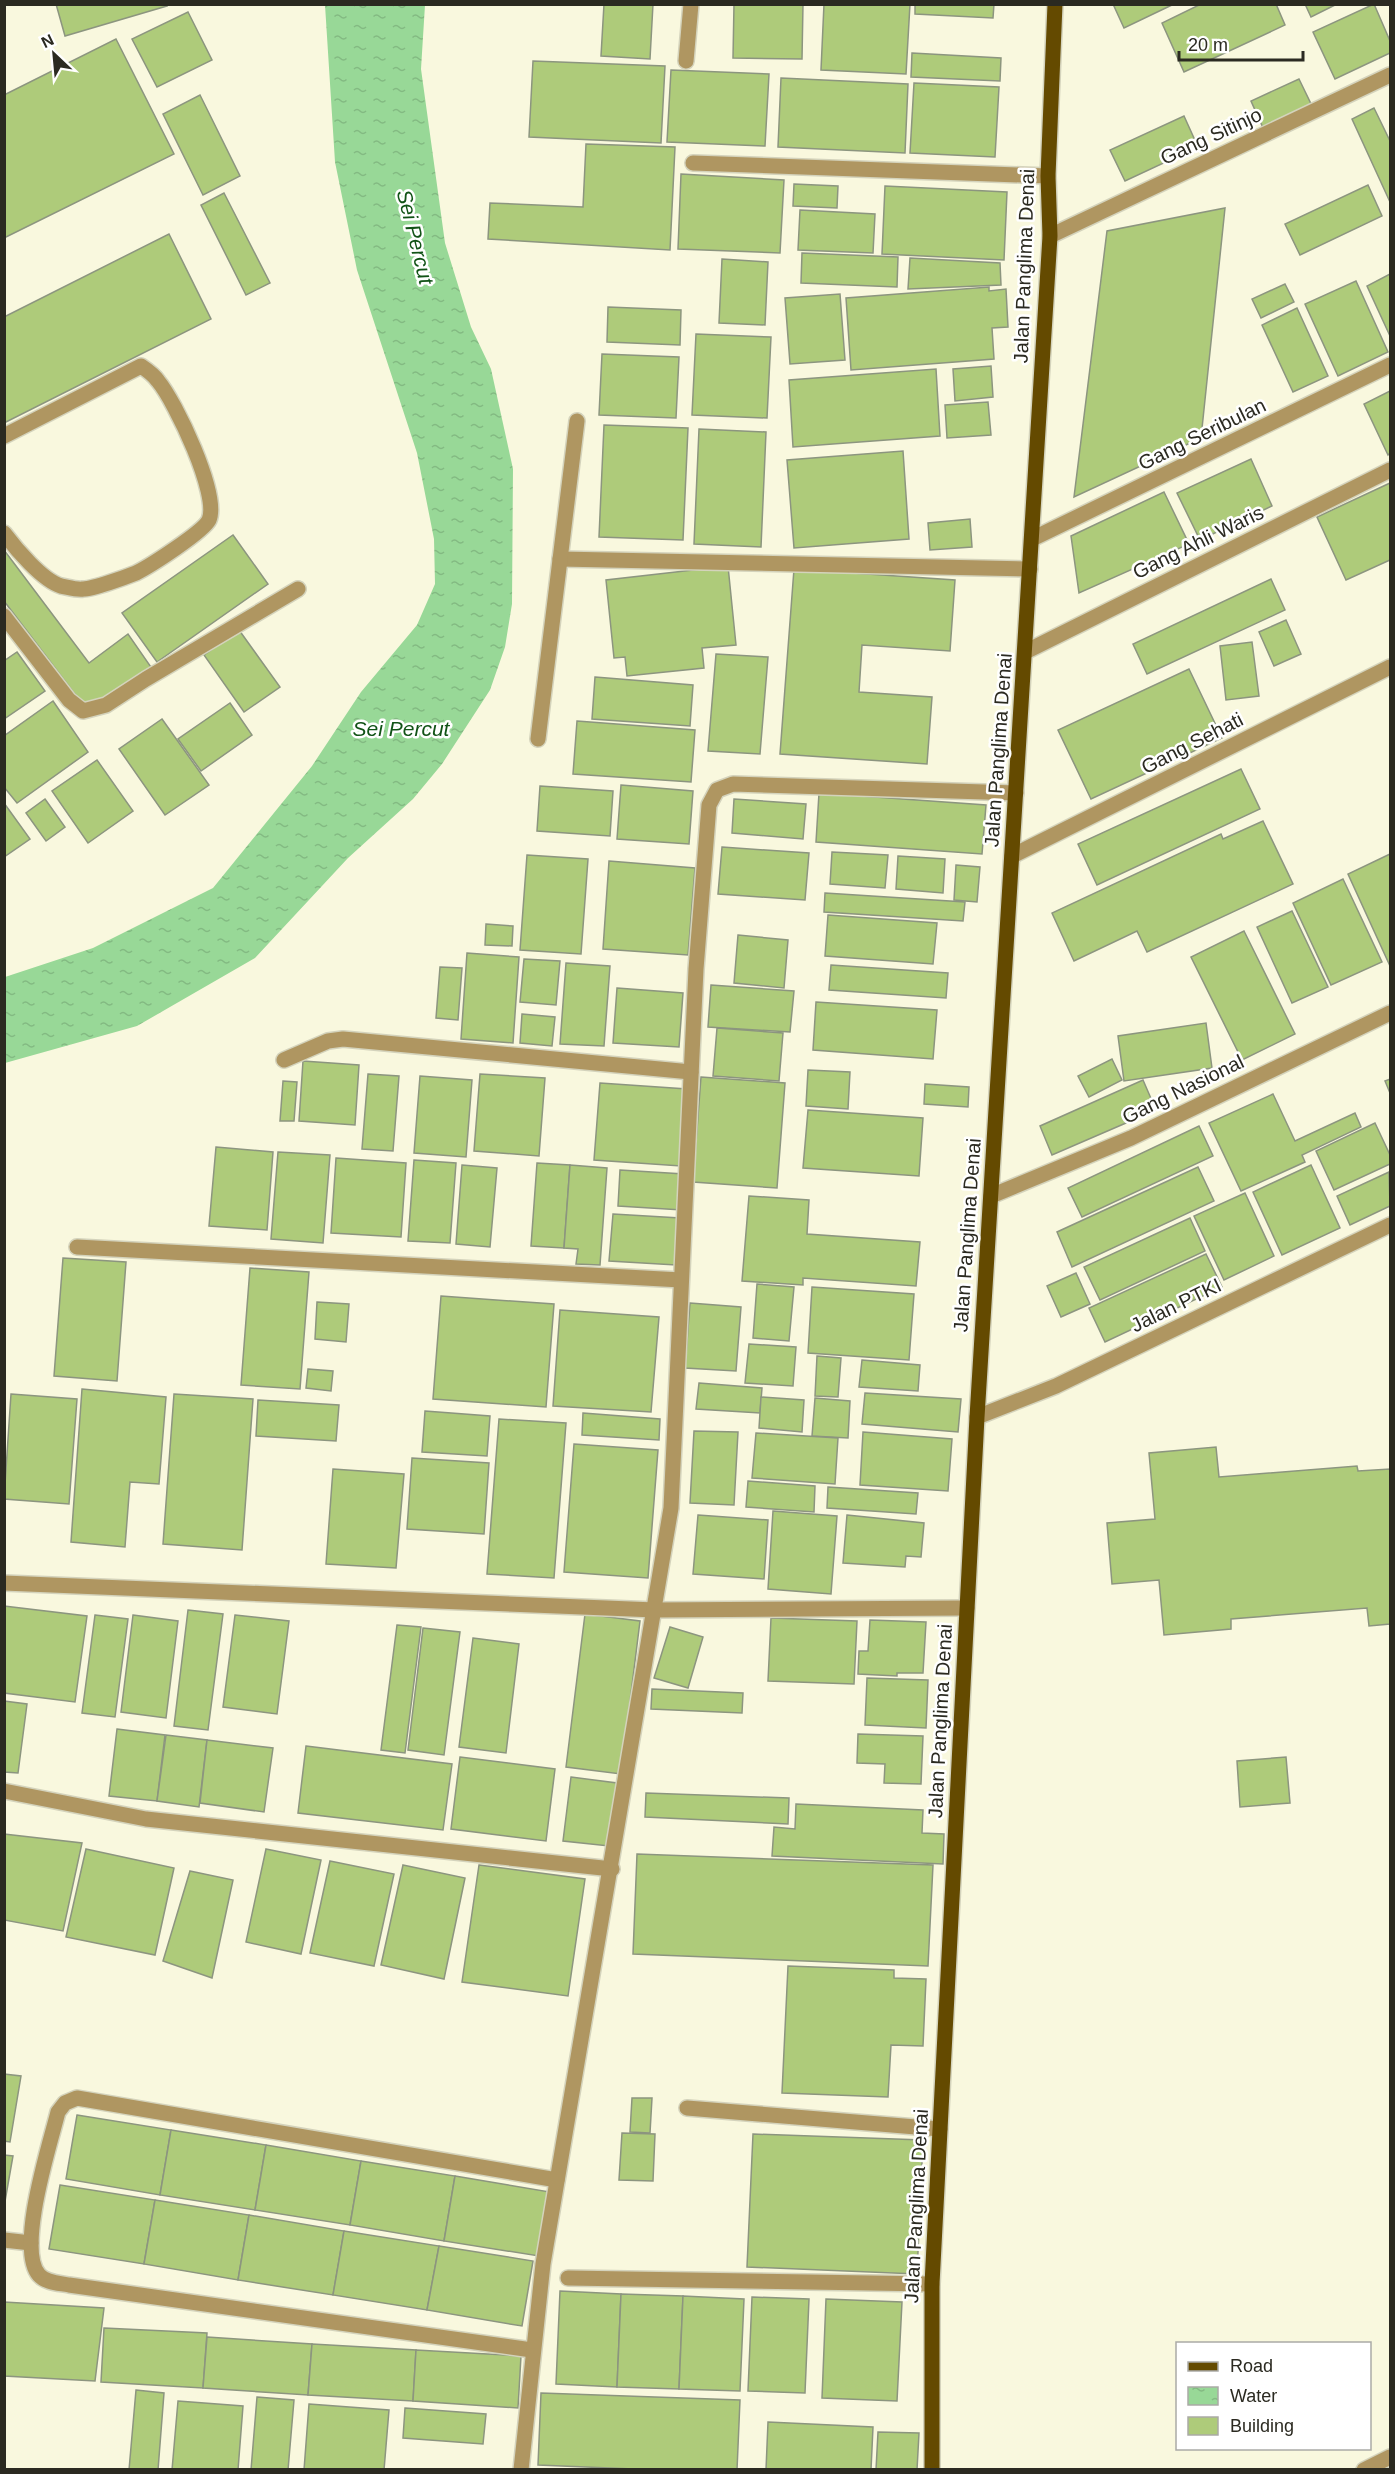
<svg xmlns="http://www.w3.org/2000/svg" width="1395" height="2474" viewBox="0 0 1395 2474" font-family="Arial,sans-serif">
<style>
.water{fill:url(#water-ripples)}
.building{fill:#aecb7a;stroke:#8c957f;stroke-width:1.5}
.lines{fill:none;stroke-linecap:round;stroke-linejoin:round}
.minor-casing{stroke:#d4d3bc;stroke-width:18}
.primary-casing{stroke:#d4d3bc;stroke-width:18}
.minor{stroke:#af9661;stroke-width:15}
.primary{stroke:#644a00;stroke-width:15}
.labels{text-anchor:middle;stroke-width:5;stroke-linejoin:round;paint-order:stroke}
.street-label{font-size:20px;fill:#2b2a21;stroke:#fff}
.water-label{font-size:21px;font-style:italic;fill:#115316;stroke:#fff}
</style>
<defs>
<pattern id="water-ripples" width="26" height="14" patternUnits="userSpaceOnUse" patternTransform="scale(1.5)"><rect width="26" height="14" fill="#98d897"/><path d="M2 4q2-2 4 0t4 0M15 11q2-2 4 0t4 0" fill="none" stroke="#83ba82"/></pattern>
</defs>
<rect width="100%" height="100%" fill="#f9f8de"/>
<path class="water" d="M325 5H425L421 69 445 243 471 327 491 369 513 469 512 604 505 647 490 690 442 764 413 799 348 858 255 958 137 1026 5 1063V977L93 948 213 888 312 766 361 692 417 625 435 584 434 539 417 453 357 270 335 162Z"/>
<g class="building">
<path d="M56 4H166L167 6 65 36Z"/>
<path d="M604 4H653L650 59 601 56Z"/>
<path d="M734 4H803L802 59 733 58Z"/>
<path d="M824 4H910L906 74 821 70Z"/>
<path d="M915 4H994L993 18 915 14Z"/>
<path d="M1113 4H1174L1124 28Z"/>
<path d="M1201 4H1276L1285 25 1184 72 1162 23Z"/>
<path d="M1305 4H1337L1311 17Z"/>
<path d="M1374 4 1390 41V53L1335 79 1313 32Z"/>
<path d="M188 12 212 60 157 87 132 39Z"/>
<path d="M116 39 174 154 4 238V95Z"/>
<path d="M912 53 1001 58 1000 81 911 77Z"/>
<path d="M533 61 665 66 661 143 529 137Z"/>
<path d="M671 70 769 74 765 146 667 142Z"/>
<path d="M781 78 908 84 905 153 778 147Z"/>
<path d="M1299 79 1313 108 1264 130 1251 101Z"/>
<path d="M914 83 999 87 995 157 910 153Z"/>
<path d="M200 95 240 176 203 195 163 114Z"/>
<path d="M1374 108 1390 141V202L1352 119Z"/>
<path d="M1184 116 1198 147 1125 181 1110 150Z"/>
<path d="M586 144 675 147 670 250 488 239 490 203 583 207Z"/>
<path d="M681 174 784 180 780 253 678 249Z"/>
<path d="M794 184 838 186 837 208 793 206Z"/>
<path d="M1368 185 1382 216 1300 255 1285 224Z"/>
<path d="M885 186 1007 192 1004 260 882 254Z"/>
<path d="M224 193 270 283 246 295 201 205Z"/>
<path d="M1225 208 1201 438 1074 497 1107 231Z"/>
<path d="M800 210 875 214 873 253 798 250Z"/>
<path d="M169 234 211 319 4 423V317Z"/>
<path d="M802 253 898 257 897 287 801 283Z"/>
<path d="M910 258 1000 263 1001 285 908 289Z"/>
<path d="M722 259 768 262 765 325 719 323Z"/>
<path d="M1390 274V336L1367 286Z"/>
<path d="M1356 281 1388 352 1338 376 1305 304Z"/>
<path d="M1285 284 1294 302 1261 318 1252 299Z"/>
<path d="M989 287V291L1006 289 1008 327 992 328 994 359 851 370 846 298Z"/>
<path d="M840 294 845 360 790 364 785 298Z"/>
<path d="M608 307 681 310 680 345 607 342Z"/>
<path d="M1297 308 1328 376 1293 392 1262 325Z"/>
<path d="M696 334 771 337 767 418 692 415Z"/>
<path d="M602 354 679 357 676 418 599 415Z"/>
<path d="M991 366 993 397 955 401 953 369Z"/>
<path d="M936 369 940 436 793 447 789 380Z"/>
<path d="M1390 391V453L1388 455 1364 404Z"/>
<path d="M988 402 991 435 947 438 945 405Z"/>
<path d="M604 425 688 428 683 540 599 537Z"/>
<path d="M699 429 766 432 761 547 694 544Z"/>
<path d="M903 451 909 539 794 548 787 460Z"/>
<path d="M1251 459 1272 506 1200 540 1177 493Z"/>
<path d="M1390 483V560L1346 580 1317 517Z"/>
<path d="M1164 492 1189 544 1079 593 1071 536Z"/>
<path d="M970 519 972 547 930 550 928 523Z"/>
<path d="M233 535 268 584 157 662 122 613Z"/>
<path d="M4 550 89 663 128 634 153 670 98 709 80 701 4 601Z"/>
<path d="M728 566 736 645 702 648 704 668 627 676 625 657 614 658 606 580Z"/>
<path d="M794 569 955 580 950 651 862 645 859 692 932 697 927 764 780 754Z"/>
<path d="M1271 579 1285 610 1147 674 1133 644Z"/>
<path d="M1286 620 1301 654 1274 666 1259 632Z"/>
<path d="M239 630 280 687 244 712 204 655Z"/>
<path d="M1252 642 1259 696 1226 700 1220 646Z"/>
<path d="M17 652 45 691 4 719V661Z"/>
<path d="M716 654 768 657 760 754 708 751Z"/>
<path d="M1189 669 1222 738 1091 799 1058 730Z"/>
<path d="M595 677 693 685 690 726 592 719Z"/>
<path d="M53 701 88 752 17 803 4 787V736Z"/>
<path d="M230 703 252 735 201 771 178 739Z"/>
<path d="M162 719 209 785 165 815 119 749Z"/>
<path d="M577 721 695 730 691 782 573 774Z"/>
<path d="M97 760 133 811 88 843 52 791Z"/>
<path d="M1241 769 1260 809 1097 885 1078 844Z"/>
<path d="M621 785 693 791 689 844 617 839Z"/>
<path d="M540 786 613 791 610 836 537 831Z"/>
<path d="M819 793 986 805 982 854 816 842Z"/>
<path d="M45 799 65 827 46 841 26 813Z"/>
<path d="M734 799 806 804 803 839 732 833Z"/>
<path d="M4 803 30 839 4 857Z"/>
<path d="M1263 821 1293 884 1147 952 1137 931 1074 961 1052 913 1221 834 1223 839Z"/>
<path d="M722 847 809 853 805 900 718 894Z"/>
<path d="M832 852 888 855 885 888 830 884Z"/>
<path d="M1390 854V966L1348 874Z"/>
<path d="M527 855 588 859 581 954 520 950Z"/>
<path d="M898 856 945 859 943 893 896 889Z"/>
<path d="M609 861 695 868 688 955 603 949Z"/>
<path d="M956 865 980 867 977 902 954 900Z"/>
<path d="M1343 879 1382 962 1331 985 1293 903Z"/>
<path d="M825 893 965 902 963 921 824 912Z"/>
<path d="M1292 911 1328 987 1292 1003 1257 927Z"/>
<path d="M828 915 937 923 933 964 825 956Z"/>
<path d="M486 924 513 926 512 946 485 945Z"/>
<path d="M1244 931 1295 1034 1242 1060 1191 957Z"/>
<path d="M738 935 788 940 784 988 734 983Z"/>
<path d="M467 953 519 957 513 1043 461 1039Z"/>
<path d="M524 959 560 961 556 1005 520 1002Z"/>
<path d="M566 963 610 966 604 1046 560 1044Z"/>
<path d="M831 965 948 973 946 998 829 990Z"/>
<path d="M440 967 462 968 458 1020 436 1018Z"/>
<path d="M711 985 794 991 790 1032 708 1027Z"/>
<path d="M617 988 683 993 679 1047 613 1043Z"/>
<path d="M816 1002 937 1010 933 1059 813 1050Z"/>
<path d="M522 1014 555 1017 552 1046 520 1043Z"/>
<path d="M1206 1023 1212 1068 1124 1081 1118 1036Z"/>
<path d="M717 1028 783 1033 779 1081 713 1076Z"/>
<path d="M1112 1059 1122 1080 1089 1097 1078 1076Z"/>
<path d="M303 1061 359 1065 355 1125 299 1121Z"/>
<path d="M808 1070 850 1072 848 1109 806 1106Z"/>
<path d="M368 1074 399 1076 393 1151 362 1149Z"/>
<path d="M480 1074 545 1078 539 1156 474 1151Z"/>
<path d="M420 1076 472 1080 466 1157 414 1153Z"/>
<path d="M701 1077 785 1083 777 1188 693 1182Z"/>
<path d="M1390 1079V1093L1385 1081Z"/>
<path d="M1143 1080 1156 1110 1052 1155 1040 1126Z"/>
<path d="M283 1081 297 1082 294 1121H280Z"/>
<path d="M600 1083 687 1089 681 1166 594 1160Z"/>
<path d="M925 1084 969 1087 968 1107 924 1104Z"/>
<path d="M1273 1094 1295 1141 1355 1113 1361 1127 1302 1155 1305 1162 1241 1191 1209 1123Z"/>
<path d="M808 1110 923 1118 919 1176 803 1168Z"/>
<path d="M1375 1123 1390 1155V1164L1334 1190 1316 1151Z"/>
<path d="M1199 1126 1213 1156 1082 1217 1068 1188Z"/>
<path d="M216 1147 273 1152 267 1230 209 1226Z"/>
<path d="M278 1152 330 1155 323 1243 271 1239Z"/>
<path d="M336 1158 406 1163 401 1237 331 1233Z"/>
<path d="M414 1160 456 1163 450 1243 408 1241Z"/>
<path d="M537 1163 570 1165 564 1248 531 1246Z"/>
<path d="M462 1165 497 1168 490 1247 456 1244Z"/>
<path d="M570 1165 607 1168 600 1265 576 1264 578 1249 564 1248Z"/>
<path d="M1311 1165 1340 1228 1282 1255 1253 1192Z"/>
<path d="M1198 1167 1214 1201 1072 1267 1057 1232Z"/>
<path d="M620 1170 684 1174 682 1210 618 1206Z"/>
<path d="M1389 1172 1390 1206 1350 1225 1337 1196Z"/>
<path d="M1245 1193 1274 1256 1224 1280 1194 1216Z"/>
<path d="M749 1196 809 1200 807 1234 920 1242 916 1286 803 1278V1285L742 1281Z"/>
<path d="M613 1214 680 1218 676 1265 609 1261Z"/>
<path d="M1190 1218 1205 1251 1100 1300 1084 1267Z"/>
<path d="M1206 1254 1222 1287 1105 1342 1089 1308Z"/>
<path d="M63 1258 126 1262 117 1381 54 1376Z"/>
<path d="M250 1268 309 1272 300 1389 241 1385Z"/>
<path d="M1076 1273 1090 1304 1061 1317 1047 1286Z"/>
<path d="M757 1284 794 1287 789 1341 753 1338Z"/>
<path d="M812 1287 914 1294 909 1360 808 1353Z"/>
<path d="M441 1296 554 1304 546 1407 433 1399Z"/>
<path d="M317 1302 349 1304 346 1342 315 1339Z"/>
<path d="M690 1303 741 1307 736 1371 685 1368Z"/>
<path d="M560 1310 659 1317 651 1412 553 1406Z"/>
<path d="M749 1344 796 1347 793 1386 745 1383Z"/>
<path d="M817 1356 841 1358 838 1397 815 1396Z"/>
<path d="M862 1360 920 1365 918 1391 859 1387Z"/>
<path d="M308 1369 333 1371 331 1391 306 1388Z"/>
<path d="M699 1383 762 1388 760 1413 696 1409Z"/>
<path d="M82 1389 166 1397 159 1484 130 1482 125 1547 71 1542Z"/>
<path d="M865 1393 961 1399 958 1432 862 1424Z"/>
<path d="M11 1394 77 1399 69 1504 4 1499Z"/>
<path d="M174 1394 253 1399 242 1550 163 1544Z"/>
<path d="M761 1397 804 1400 802 1432 759 1428Z"/>
<path d="M815 1398 850 1401 848 1438 812 1436Z"/>
<path d="M258 1400 339 1405 336 1441 256 1436Z"/>
<path d="M425 1411 490 1416 487 1456 422 1452Z"/>
<path d="M583 1413 660 1419 659 1440 582 1435Z"/>
<path d="M499 1419 566 1423 554 1578 487 1574Z"/>
<path d="M694 1431 738 1432 734 1505 690 1503Z"/>
<path d="M863 1432 952 1439 948 1491 860 1485Z"/>
<path d="M756 1433 838 1438 835 1484 752 1478Z"/>
<path d="M574 1444 658 1450 648 1578 564 1572Z"/>
<path d="M1216 1447 1219 1477 1357 1466 1358 1471 1390 1469V1624L1369 1626 1367 1608 1231 1619V1629L1164 1635 1159 1580 1112 1584 1107 1523 1155 1519 1149 1453Z"/>
<path d="M412 1458 489 1463 484 1534 407 1529Z"/>
<path d="M333 1469 404 1474 396 1568 326 1564Z"/>
<path d="M748 1481 815 1486 814 1512 746 1507Z"/>
<path d="M828 1487 918 1493 916 1514 827 1508Z"/>
<path d="M773 1511 837 1516 831 1594 768 1589Z"/>
<path d="M698 1515 768 1520 764 1579 693 1574Z"/>
<path d="M847 1515 924 1523 921 1557 906 1556 905 1567 843 1563Z"/>
<path d="M4 1606 87 1616 75 1702 4 1693Z"/>
<path d="M188 1610 223 1614 208 1730 174 1726Z"/>
<path d="M585 1614 640 1621 621 1774 566 1767Z"/>
<path d="M95 1615 128 1619 115 1717 82 1713Z"/>
<path d="M133 1615 178 1621 166 1718 121 1712Z"/>
<path d="M235 1615 289 1621 277 1714 223 1707Z"/>
<path d="M771 1618 857 1621 854 1684 768 1681Z"/>
<path d="M870 1620 926 1622 923 1673H897V1676L858 1674 859 1651H868Z"/>
<path d="M397 1625 421 1627 405 1753 381 1750Z"/>
<path d="M670 1627 703 1637 688 1688 654 1678Z"/>
<path d="M423 1628 460 1632 444 1755 408 1750Z"/>
<path d="M473 1638 519 1644 506 1753 459 1747Z"/>
<path d="M867 1678 928 1680 926 1728 865 1725Z"/>
<path d="M652 1689 743 1693 742 1713 651 1709Z"/>
<path d="M4 1701 27 1704 18 1773 4 1772Z"/>
<path d="M117 1729 165 1735 157 1801 109 1796Z"/>
<path d="M858 1734 923 1736 921 1784 884 1783 885 1764 857 1763Z"/>
<path d="M166 1735 207 1740 199 1807 157 1801Z"/>
<path d="M207 1740 273 1748 264 1812 200 1803Z"/>
<path d="M306 1746 452 1764 443 1830 298 1813Z"/>
<path d="M460 1757 555 1769 546 1841 451 1829Z"/>
<path d="M1286 1757 1290 1803 1240 1807 1237 1761Z"/>
<path d="M571 1777 617 1783 609 1846 563 1841Z"/>
<path d="M646 1793 789 1798 788 1824 645 1817Z"/>
<path d="M796 1804 923 1810 922 1833 944 1834 943 1864 772 1856 774 1827 795 1829Z"/>
<path d="M4 1834 82 1843 63 1931 4 1920Z"/>
<path d="M86 1849 174 1868 155 1955 66 1937Z"/>
<path d="M266 1849 321 1860 301 1954 246 1942Z"/>
<path d="M637 1854 933 1865 928 1966 633 1954Z"/>
<path d="M330 1861 394 1874 374 1966 310 1953Z"/>
<path d="M403 1865 465 1878 444 1979 381 1965Z"/>
<path d="M479 1865 585 1879 568 1996 462 1982Z"/>
<path d="M190 1871 233 1880 212 1978 163 1961Z"/>
<path d="M788 1966 894 1970V1978L926 1979 923 2046 891 2045 888 2097 782 2093Z"/>
<path d="M4 2074 21 2076 10 2142 4 2141Z"/>
<path d="M632 2098H652L650 2133 630 2132Z"/>
<path d="M77 2115 171 2130 160 2195 66 2179Z"/>
<path d="M171 2130 266 2145 255 2210 160 2195Z"/>
<path d="M622 2133 655 2134 653 2181 619 2180Z"/>
<path d="M753 2134 923 2140 917 2274 747 2267Z"/>
<path d="M266 2145 361 2161 350 2225 255 2210Z"/>
<path d="M4 2155 13 2156 4 2207Z"/>
<path d="M361 2161 455 2176 444 2241 350 2225Z"/>
<path d="M455 2176 550 2192 539 2256 444 2241Z"/>
<path d="M60 2185 155 2200 144 2264 49 2249Z"/>
<path d="M155 2200 249 2215 238 2280 144 2264Z"/>
<path d="M249 2215 344 2231 333 2295 238 2280Z"/>
<path d="M344 2231 439 2246 427 2310 333 2295Z"/>
<path d="M439 2246 533 2261 522 2326 427 2310Z"/>
<path d="M560 2291 621 2294 617 2387 556 2384Z"/>
<path d="M621 2294 683 2296 679 2389 617 2387Z"/>
<path d="M683 2296 744 2299 740 2391 679 2389Z"/>
<path d="M752 2297 809 2299 805 2393 748 2391Z"/>
<path d="M826 2299 902 2302 897 2401 822 2398Z"/>
<path d="M4 2302 104 2308 95 2381 4 2376Z"/>
<path d="M104 2328 207 2333 203 2388 101 2382Z"/>
<path d="M207 2337 312 2344 308 2395 203 2388Z"/>
<path d="M312 2344 416 2350 413 2401 308 2395Z"/>
<path d="M416 2350 521 2356 518 2408 413 2401Z"/>
<path d="M136 2390 164 2393 158 2470H129Z"/>
<path d="M541 2393 740 2400 737 2470H658L538 2465Z"/>
<path d="M257 2397 294 2400 288 2470H251Z"/>
<path d="M178 2401 243 2406 238 2470H172Z"/>
<path d="M309 2404 389 2410 384 2470H304Z"/>
<path d="M405 2408 486 2414 483 2444 403 2438Z"/>
<path d="M768 2422 873 2427 871 2470H766Z"/>
<path d="M878 2432 919 2433 917 2470H876Z"/>
</g>
<g class="lines">
<g class="minor-casing">
<g id="minor">
<path d="M686 61 691 4"/>
<path d="M693 163 1048 176"/>
<path d="M1050 236 1390 75"/>
<path d="M4 436 141 366C147 370 154 375 158 381 175 401 220 495 209 520 203 532 150 566 136 573 126 577 93 589 83 589 77 590 67 587 61 586 42 580 16 549 4 533"/>
<path d="M1032 539 1390 365"/>
<path d="M560 559 1030 569"/>
<path d="M4 616 69 700 83 711 106 705 146 679 298 589"/>
<path d="M1025 652 1390 470"/>
<path d="M538 739 577 421"/>
<path d="M1012 856 1390 667"/>
<path d="M284 1060 328 1041 343 1039 691 1072"/>
<path d="M991 1196 1131 1138 1390 1013"/>
<path d="M77 1247 681 1280"/>
<path d="M977 1417 1056 1386 1390 1225"/>
<path d="M4 1583 655 1610 967 1608"/>
<path d="M4 1791 146 1819 612 1869"/>
<path d="M687 2108 940 2129"/>
<path d="M4 2240 31 2243"/>
<path d="M568 2278 932 2284"/>
<path d="M532 2350 69 2285C59 2283 46 2283 39 2275 16 2249 50 2144 58 2112L65 2103 77 2098 557 2180"/>
<path d="M521 2470 543 2264 671 1508 696 969 709 805 717 790 733 784 1016 793"/>
<path d="M1364 2470 1390 2457"/>
</g>
</g>
<g class="primary-casing">
<path id="primary" d="M932 2470V2284L977 1417 1050 236 1048 176 1055 4"/>
</g>
<use href="#minor" class="minor"/>
<use href="#primary" class="primary"/>
</g>
<g class="labels">
<g class="street-label">
<text transform="translate(1211 136) rotate(-25)" y="7">Gang Sitinjo</text>
<text transform="translate(1024 266) rotate(-88)" y="7">Jalan Panglima Denai</text>
<text transform="translate(1202 434) rotate(-26)" y="7">Gang Seribulan</text>
<text transform="translate(1198 542) rotate(-26)" y="7">Gang Ahli Waris</text>
<text transform="translate(1192 743) rotate(-27)" y="7">Gang Sehati</text>
<text transform="translate(998 750) rotate(-86)" y="7">Jalan Panglima Denai</text>
<text transform="translate(1183 1089) rotate(-26)" y="7">Gang Nasional</text>
<text transform="translate(967 1235) rotate(-86)" y="7">Jalan Panglima Denai</text>
<text transform="translate(1176 1305) rotate(-26)" y="7">Jalan PTKI</text>
<text transform="translate(940 1721) rotate(-87)" y="7">Jalan Panglima Denai</text>
<text transform="translate(916 2206) rotate(-87)" y="7">Jalan Panglima Denai</text>
</g>
<g class="water-label">
<text transform="translate(415 237) rotate(76)" y="7">Sei Percut</text>
<text x="401" y="736">Sei Percut</text>
</g>
</g>
<rect width="1395" height="2474" fill="none" stroke="#2b2a21" stroke-width="12"/>
<rect x="1176" y="2342" width="195" height="108" fill="#ffffff" stroke="#aaaaa6" stroke-width="1.5"/>
<rect x="1188" y="2362" width="30" height="9" fill="#644a00" stroke="#aaaaa6" stroke-width="1.5"/>
<text x="1230" y="2372" font-size="18" fill="#2b2a21">Road</text>
<rect x="1188" y="2387" width="30" height="18" fill="url(#water-ripples)" stroke="#aaaaa6" stroke-width="1.5"/>
<text x="1230" y="2402" font-size="18" fill="#2b2a21">Water</text>
<rect x="1188" y="2417" width="30" height="18" fill="#aecb7a" stroke="#aaaaa6" stroke-width="1.5"/>
<text x="1230" y="2432" font-size="18" fill="#2b2a21">Building</text>
<g transform="translate(54 54) rotate(334)" stroke="#ffffff" stroke-width="4.5" paint-order="stroke">
<path d="M0-4.5L10 22L0 15L-10 22Z" fill="#2b2a21"/>
<text y="-9" font-size="16" font-weight="bold" text-anchor="middle" fill="#2b2a21">N</text>
</g>
<path d="M1179 51v9h124v-9" fill="none" stroke="#2b2a21" stroke-width="3"/>
<text x="1188" y="51" font-size="18" fill="#2b2a21" stroke="#ffffff" stroke-width="4.5" paint-order="stroke">20 m</text>
</svg>
